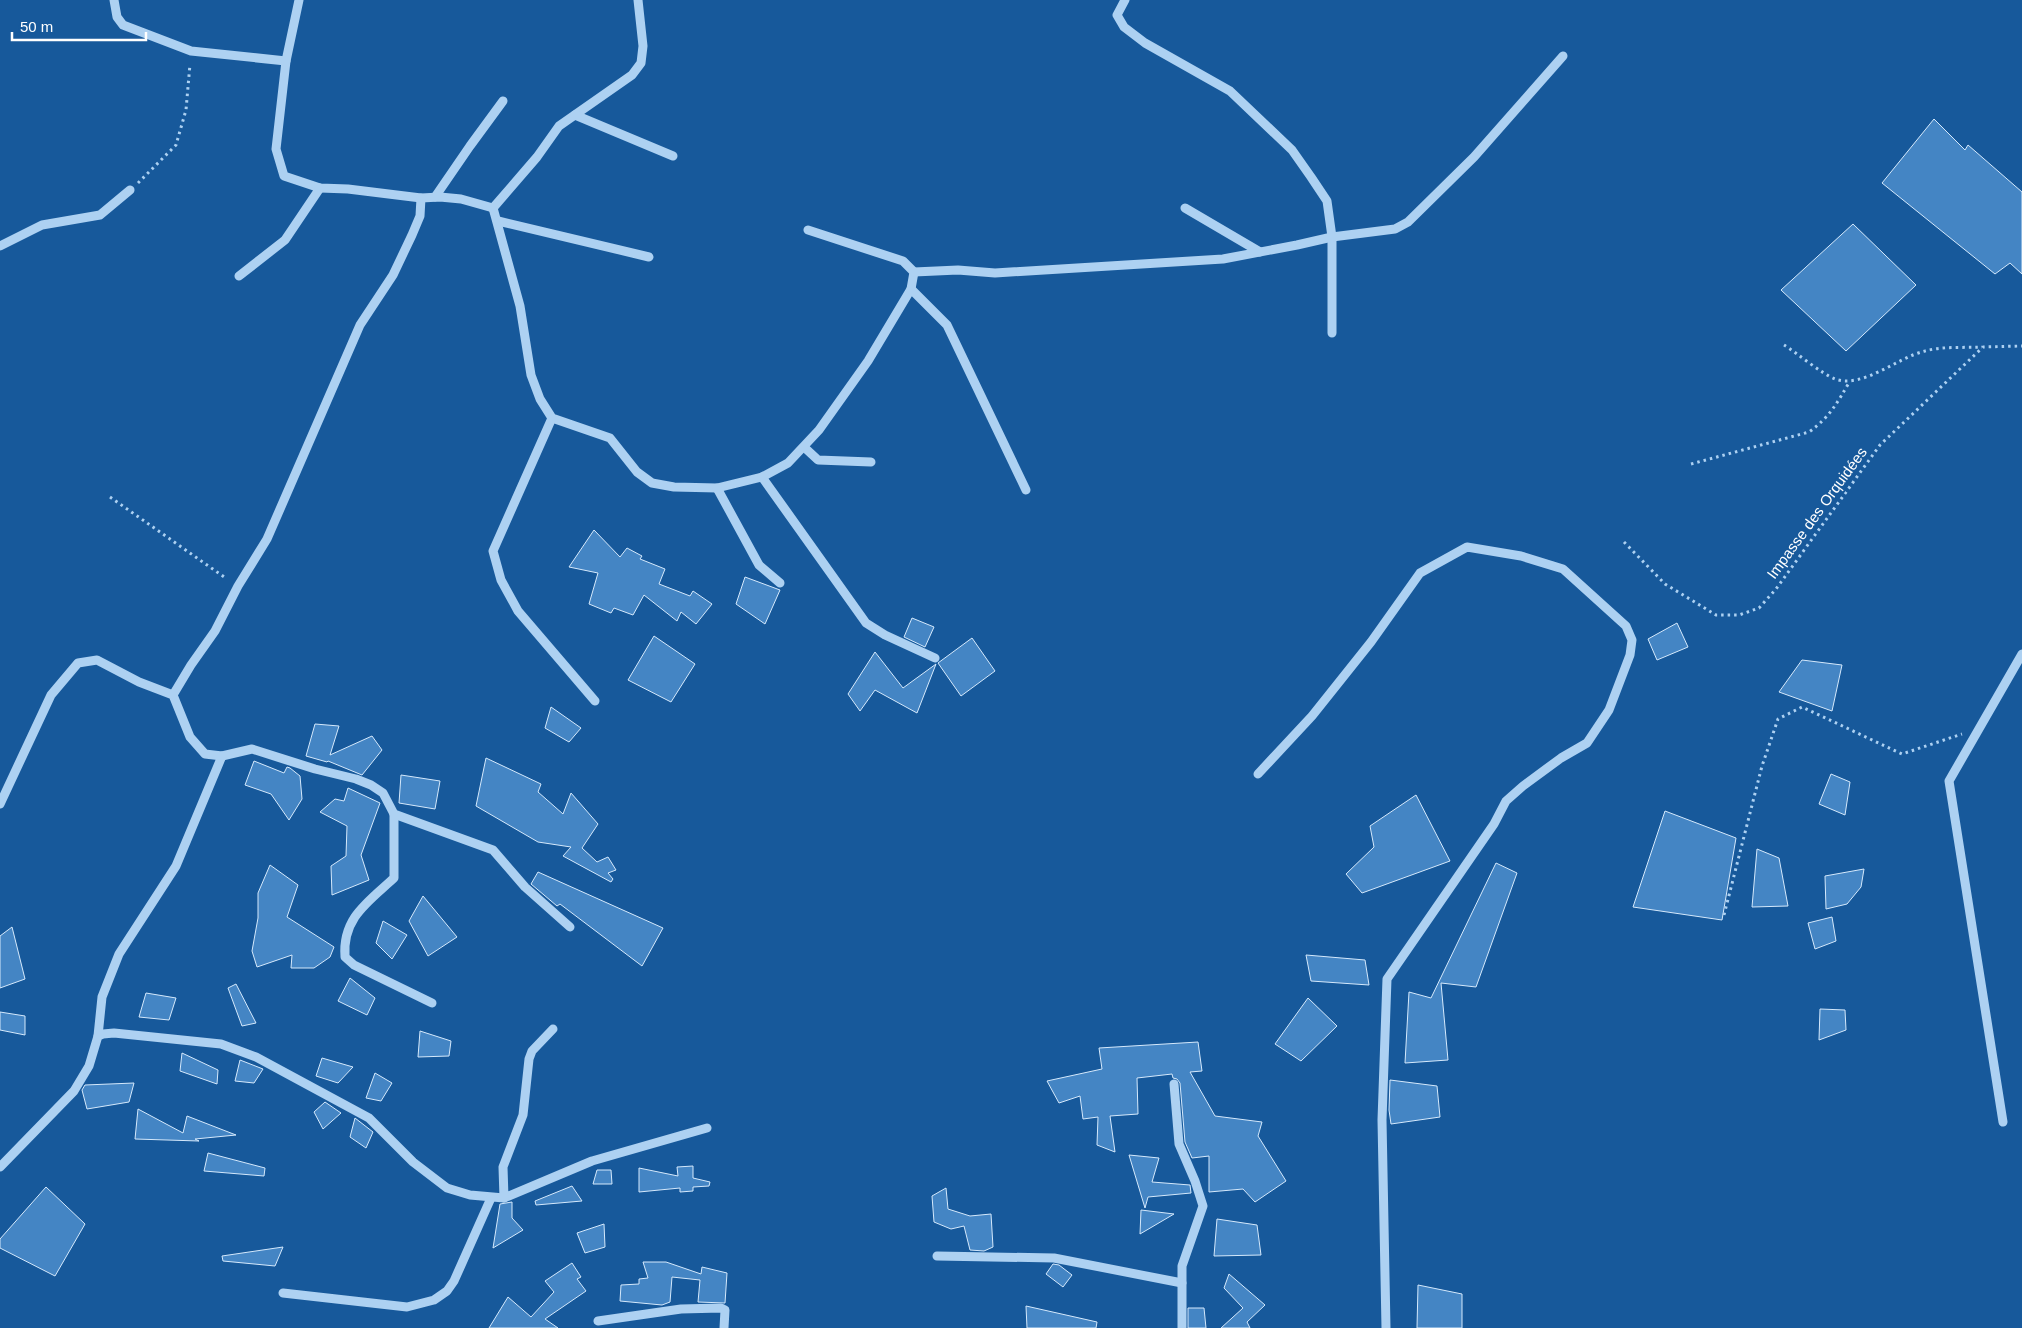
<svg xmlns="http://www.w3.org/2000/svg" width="2022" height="1328" viewBox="0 0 2022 1328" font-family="Helvetica,sans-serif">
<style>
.building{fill:#4485c4;stroke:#d5e9fc}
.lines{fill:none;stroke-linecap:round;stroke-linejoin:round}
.path{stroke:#add1f2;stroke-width:3;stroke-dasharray:2.5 4;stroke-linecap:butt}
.minor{stroke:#add1f2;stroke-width:9}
.labels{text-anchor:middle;stroke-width:4;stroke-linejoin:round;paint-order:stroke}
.street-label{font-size:15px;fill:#fff;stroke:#17599b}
</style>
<rect width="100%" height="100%" fill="#17599b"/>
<g class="building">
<path d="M1934 119 1965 150 1968 145 2022 192V274L2010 263 1995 274 1882 183Z"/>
<path d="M1853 224 1916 285 1846 351 1781 290Z"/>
<path d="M594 530 620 557 627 548 642 556 640 559 665 569 659 584 690 596 693 591 712 604 696 624 681 612 677 621 644 595 633 615 614 608 611 613 589 604 598 573 569 567Z"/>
<path d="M745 577 780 590 765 624 736 604Z"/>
<path d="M912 618 934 627 925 647 904 637Z"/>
<path d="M1677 623 1688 647 1657 660 1648 639Z"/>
<path d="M654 636 695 664 671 702 628 680Z"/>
<path d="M972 638 995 671 961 696 938 663Z"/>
<path d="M875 652 903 688 936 664 917 713 875 690 860 711 848 694Z"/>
<path d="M1802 660 1842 665 1832 711 1779 692Z"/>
<path d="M551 707 581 728 569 742 545 728Z"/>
<path d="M315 724 339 726 330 755 372 736 382 750 362 775 328 761 327 762 306 756Z"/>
<path d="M486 758 541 784 538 792 563 814 571 793 598 824 582 848 597 862 608 857 616 870 608 873 613 879 611 882 563 856 571 847 538 842 476 806Z"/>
<path d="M254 761 284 773 287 767 290 768 300 776 302 799 289 820 271 794 245 785Z"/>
<path d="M1831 774 1850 782 1845 815 1819 804Z"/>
<path d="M401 775 440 781 435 809 399 803Z"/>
<path d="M348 788 380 803 361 855 369 880 332 895 331 866 346 856 347 826 320 812 335 799 344 801Z"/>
<path d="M1416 795 1450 861 1362 893 1346 874 1374 847 1370 826Z"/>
<path d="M1665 811 1736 838 1722 920 1633 907Z"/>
<path d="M1757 849 1779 858 1788 906 1752 907Z"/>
<path d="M1496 863 1517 873 1476 987 1441 983 1448 1060 1405 1063 1409 992 1431 998Z"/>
<path d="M270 865 298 885 287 917 334 947 330 957 314 968H291L292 955 257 967 252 951 258 918V893Z"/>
<path d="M1864 869 1861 887 1847 904 1826 909 1825 876Z"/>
<path d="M538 872 663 928 642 966 560 904 557 906 531 884Z"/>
<path d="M423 896 457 937 428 956 409 921Z"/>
<path d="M1832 917 1836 941 1815 949 1808 923Z"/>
<path d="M383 921 407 935 392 959 376 943Z"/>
<path d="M12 927 25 979 0 988V936Z"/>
<path d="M1306 955 1365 960 1369 985 1311 981Z"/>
<path d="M350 978 375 998 367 1015 338 1001Z"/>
<path d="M236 984 256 1023 242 1026 228 988Z"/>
<path d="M146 993 176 998 169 1020 139 1017Z"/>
<path d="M1308 998 1337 1026 1301 1061 1275 1044Z"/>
<path d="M1820 1009 1845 1010 1846 1030 1819 1040Z"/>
<path d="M0 1012 25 1016V1035L0 1030Z"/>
<path d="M420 1031 451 1041 449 1056 418 1057Z"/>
<path d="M1198 1042 1202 1071 1190 1072 1215 1116 1262 1122 1258 1136 1286 1181 1255 1202 1243 1189 1209 1192V1156L1192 1158 1185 1142 1180 1083 1177 1079 1173 1078 1172 1074 1137 1078 1138 1114 1110 1116 1115 1152 1097 1145 1098 1117 1083 1119 1080 1096 1059 1103 1047 1081 1102 1069 1099 1048Z"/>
<path d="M182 1053 218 1070 217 1084 180 1071Z"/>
<path d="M322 1058 353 1067 338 1083 316 1076Z"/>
<path d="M240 1060 263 1069 254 1083 235 1081Z"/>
<path d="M375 1073 392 1083 381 1101 366 1098Z"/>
<path d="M1390 1080 1437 1086 1440 1117 1391 1124 1389 1110Z"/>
<path d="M134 1083 129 1102 87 1109 82 1090 85 1085Z"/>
<path d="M325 1102 341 1113 323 1129 314 1112Z"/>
<path d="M138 1109 183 1133 187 1116 236 1135 195 1139 199 1141 135 1139Z"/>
<path d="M355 1118 373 1132 366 1148 350 1137Z"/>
<path d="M208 1153 265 1168 264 1176 204 1171Z"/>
<path d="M1129 1155 1159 1158 1152 1182 1190 1185 1191 1193 1148 1197 1145 1208Z"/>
<path d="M693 1166V1178L710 1182 709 1186 693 1187V1191L680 1192V1188L639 1192V1168L678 1176 677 1167Z"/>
<path d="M597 1170H611L612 1184H593Z"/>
<path d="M572 1186 582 1201 536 1205 535 1201Z"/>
<path d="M46 1187 85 1224 55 1276 0 1248V1239Z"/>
<path d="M946 1188 948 1209 970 1216 991 1214 993 1247 984 1251 970 1250 964 1226 951 1229 934 1222 932 1196Z"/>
<path d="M512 1202V1218L523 1230 493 1248 500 1204Z"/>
<path d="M1141 1210 1174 1214 1140 1234Z"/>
<path d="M1217 1219 1257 1225 1261 1255 1214 1256Z"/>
<path d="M604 1224 605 1247 585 1253 577 1233Z"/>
<path d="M283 1247 275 1266 223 1261 222 1256Z"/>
<path d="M643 1262H666L701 1274 702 1267 727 1273 725 1303 698 1302 700 1280 672 1277 670 1302 662 1305 620 1301 621 1285 639 1284V1279L648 1278Z"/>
<path d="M572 1263 581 1277 577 1279 586 1291 545 1319 558 1328H489L508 1297 531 1317 554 1292 545 1281Z"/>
<path d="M1053 1264 1059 1265 1072 1275 1063 1287 1046 1274Z"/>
<path d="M1229 1274 1265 1305 1247 1322 1250 1328H1221L1243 1308 1224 1288Z"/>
<path d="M1418 1285 1462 1294V1328H1417Z"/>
<path d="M1026 1306 1097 1322 1096 1328H1027Z"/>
<path d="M1188 1308H1204L1206 1328H1188Z"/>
</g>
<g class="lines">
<g class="path">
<path d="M138 183 176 145 186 110 190 64"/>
<path d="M1784 345C1797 353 1822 374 1835 379 1863 389 1898 357 1925 351 1943 346 1964 348 1982 347"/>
<path d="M1691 464 1809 432C1830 417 1837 403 1850 381"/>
<path d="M110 497 227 579"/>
<path d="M1624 542 1665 584 1716 615H1739L1759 608 1776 589 1880 445 1983 347 2022 346"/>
<path d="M1724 915 1762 766 1778 719 1802 707 1902 754 1962 734"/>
</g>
<g class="minor">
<path d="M114 0 117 17 123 25 191 51 286 61"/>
<path d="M299 0 286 61 276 149 284 176 320 188 348 189 421 198 440 197 461 199 493 208 537 157 559 126 632 75 641 63 643 46 638 0"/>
<path d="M1125 0 1117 15 1124 27 1145 43 1230 91 1292 150 1311 177 1327 201 1332 237V333"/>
<path d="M575 115 673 156"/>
<path d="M435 197 470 146 503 101"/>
<path d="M493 208 520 306 531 375 540 399 552 418 610 438 637 472 652 483 674 487 717 488 762 477 788 463 819 430 868 361 911 289 914 272 903 261 808 230"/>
<path d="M1185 208 1260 252"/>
<path d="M498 221 649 257"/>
<path d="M0 246 42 225 100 215 130 190"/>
<path d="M914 272 958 270 995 273 1223 259 1297 245 1332 237 1395 229 1408 222 1474 157 1563 56"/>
<path d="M239 276 285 240 320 188"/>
<path d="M911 289 947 325 1026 490"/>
<path d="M552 418 493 551 501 580 518 611 595 701"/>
<path d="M804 447 818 460 871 462"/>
<path d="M762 477 866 623 885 635 935 658"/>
<path d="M717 488 759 565 780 583"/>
<path d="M173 695 191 665 215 631 238 586 267 539 360 325 393 275 412 235 420 216 421 198"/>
<path d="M1258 774 1312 716 1371 642 1420 573 1467 547 1521 556 1563 569 1626 626 1632 640 1630 655 1609 710 1587 743 1561 758 1523 786 1506 801 1494 824 1387 979 1382 1120 1386 1328"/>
<path d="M0 804 51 695 78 663 97 660 139 682 173 695 190 737 205 754 222 756 252 749 315 769 356 779 371 785 383 793 394 814 493 850 525 887 570 927"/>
<path d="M394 814V878C368 902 342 918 345 957L354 965 432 1003"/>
<path d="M98 1036 102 997 119 954 176 866 222 756"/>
<path d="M1174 1084 1179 1144 1195 1181 1203 1206 1182 1266V1328"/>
<path d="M2003 1122 1949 781 2022 654"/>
<path d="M0 1167 74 1091 89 1066 98 1036 103 1034 114 1033 221 1044 256 1057 369 1118 413 1162 447 1188 470 1195 504 1198 592 1161 707 1128"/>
<path d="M504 1198 503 1167 523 1115 529 1059 532 1051 553 1029"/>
<path d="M937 1256 1054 1258 1182 1283"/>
<path d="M283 1293 407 1307 434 1300 447 1291 454 1281 491 1198"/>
<path d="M598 1321 681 1309 721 1308 725 1310 724 1328"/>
</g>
</g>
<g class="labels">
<g class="street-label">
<text transform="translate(1817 513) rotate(-54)" y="5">Impasse des Orquidées</text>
</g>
</g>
<path d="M12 32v8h134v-8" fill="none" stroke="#ffffff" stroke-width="2.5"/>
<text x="20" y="32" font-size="15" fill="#ffffff" stroke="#17599b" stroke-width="4" paint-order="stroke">50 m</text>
</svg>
